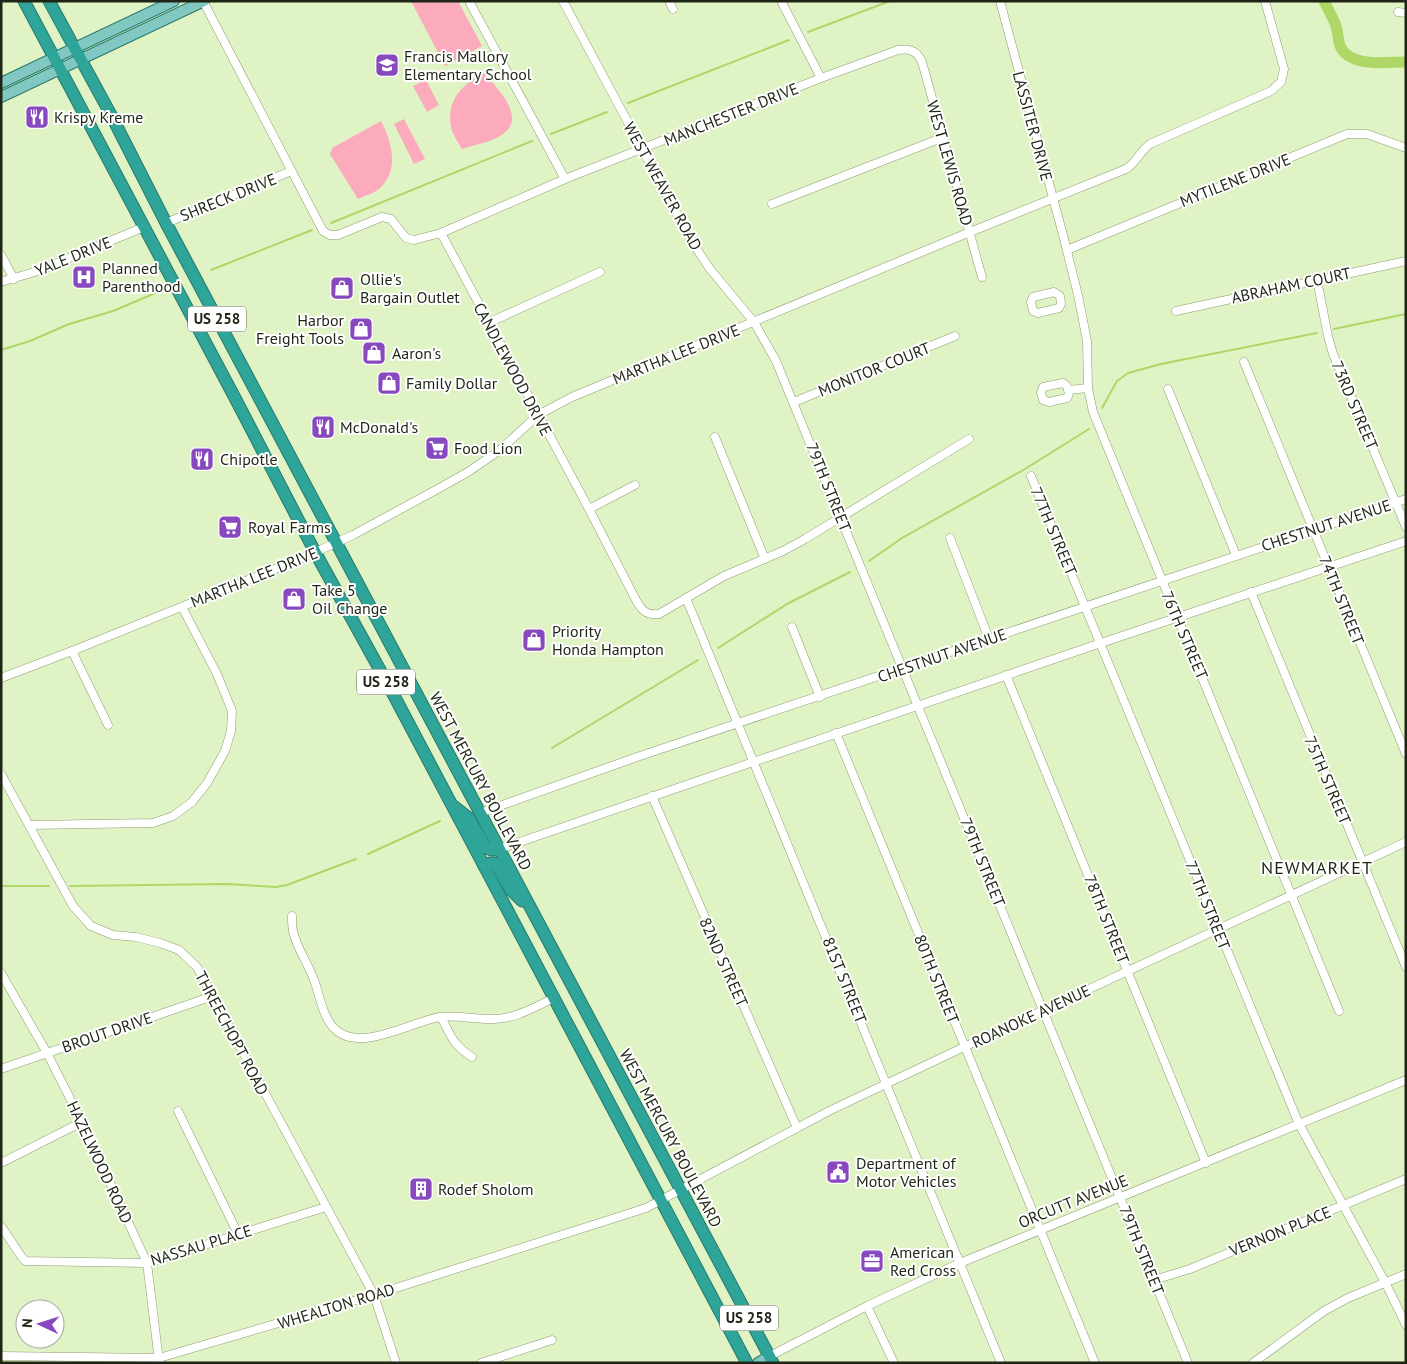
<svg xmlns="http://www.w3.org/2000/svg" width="1407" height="1364" viewBox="0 0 1407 1364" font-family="'PT Sans',sans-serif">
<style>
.green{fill:#fbabbb}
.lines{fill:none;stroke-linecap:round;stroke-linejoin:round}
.stream{stroke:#afd767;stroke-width:2}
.river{stroke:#afd767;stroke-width:11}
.minor-casing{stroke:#8c9d72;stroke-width:9}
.major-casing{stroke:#29786a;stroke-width:12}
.highway-casing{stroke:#29786a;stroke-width:13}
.minor{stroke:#fff;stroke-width:8}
.major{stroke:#82c8c2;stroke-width:10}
.highway{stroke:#2fa499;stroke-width:11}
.labels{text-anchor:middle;stroke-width:4;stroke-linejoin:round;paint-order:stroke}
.shield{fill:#fff;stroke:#62665a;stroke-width:1}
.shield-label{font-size:15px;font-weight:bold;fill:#1f2514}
.poi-label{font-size:16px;fill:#1f2514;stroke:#fff;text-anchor:start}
.street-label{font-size:16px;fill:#1f2514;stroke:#fff}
.neighbourhood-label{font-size:18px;letter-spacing:1px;fill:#1f2514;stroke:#fff}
</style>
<rect width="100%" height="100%" fill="#e0f3c5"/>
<g class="green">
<path d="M411 1H458L482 46 445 66Z"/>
<path d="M485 73C492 83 503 93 508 104 525 137 484 142 462 149 458 142 453 135 451 128 446 100 462 84 485 73Z"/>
<path d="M426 80 439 105 427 112 413 86Z"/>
<path d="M404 119 425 159 414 164 394 124Z"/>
<path d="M381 121C392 142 400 171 379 189 374 193 365 196 358 199L330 154 332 148Z"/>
</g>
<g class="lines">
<g class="stream">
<path d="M808 32 890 1"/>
<path d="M628 103 789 40"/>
<path d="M551 134 607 112"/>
<path d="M331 223 532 141"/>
<path d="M211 270 312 230"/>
<path d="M1334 329 1406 314"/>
<path d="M1 350 30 341 69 324 113 311 158 292"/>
<path d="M1102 408 1117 381 1128 373 1161 364 1317 333"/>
<path d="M869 561 902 538 1025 469 1089 429"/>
<path d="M718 648 787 604 850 572"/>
<path d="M552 748 698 660"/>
<path d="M368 854 440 821"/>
<path d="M1 886H49"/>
<path d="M70 886 226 884 276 887 287 885 356 859"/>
</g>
<path class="river" d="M1324 1C1328 9 1333 18 1336 26 1338 33 1338 39 1340 46 1350 68 1386 62 1406 62"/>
<g class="minor-casing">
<g id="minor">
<path d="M203 1 323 231 330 235H338L382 217 391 219 406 238 414 240 441 233 565 179 821 78 898 50C910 48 917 51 922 62L982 277"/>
<path d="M469 1 565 179"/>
<path d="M563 1 692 242 710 269 754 322 776 361 1188 1363"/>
<path d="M669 1 673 9"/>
<path d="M781 1 821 78"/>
<path d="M1000 1 1063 235 1078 295 1087 341 1088 388 1093 412 1339 1011"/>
<path d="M1398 12 1406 13"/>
<path d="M772 204 944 137"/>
<path d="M166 223 291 171"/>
<path d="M441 233 589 509 637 602C643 612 647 615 659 614L724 576 783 551 805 539 969 439"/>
<path d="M1067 250 1347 134H1367L1406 148"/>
<path d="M1 255 14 279"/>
<path d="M1317 280 1328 336 1333 354 1406 527"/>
<path d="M1 282 38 271 144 227"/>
<path d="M1054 292 1060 296 1061 304 1059 308 1038 313 1033 311 1031 302 1033 297Z"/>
<path d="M1176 311 1406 261"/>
<path d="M488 323 600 272"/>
<path d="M1244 362 1406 754"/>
<path d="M1063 383 1066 385C1069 389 1070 394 1067 398L1049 402 1043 400 1041 393 1043 387Z"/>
<path d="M1168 389 1236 555"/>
<path d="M1068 390 1088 388"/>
<path d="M794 402 955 336"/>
<path d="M715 437 765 559"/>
<path d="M1031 476 1299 1124 1385 1282 1406 1325"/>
<path d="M589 509 635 485"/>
<path d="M950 538 989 639"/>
<path d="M1251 592 1406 967"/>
<path d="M686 598 1001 1363"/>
<path d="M792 627 820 697"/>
<path d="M72 651 108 725"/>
<path d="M1006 675 1206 1163"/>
<path d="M1 678 72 651 300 559 353 535 434 491 468 472 500 450 538 415 572 397 970 232 1126 169C1136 163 1140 151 1150 144L1271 91 1281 82 1284 69 1265 1"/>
<path d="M836 733 1095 1363"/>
<path d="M1 774 73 906 91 926 113 935 136 937 160 943 179 950 197 967 374 1295 396 1363"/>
<path d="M652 796 797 1128"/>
<path d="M480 813 637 757 1406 499"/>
<path d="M29 825 153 823 173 816 192 802 207 783 225 751 231 731 232 711 217 674 182 607"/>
<path d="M499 849 1101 643 1406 541"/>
<path d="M292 916C292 921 292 926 293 931 296 947 309 965 314 980 319 993 321 1008 328 1020 350 1060 408 1022 440 1017 457 1015 473 1019 490 1019 513 1020 533 1008 554 998"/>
<path d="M1 973 47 1053 82 1122 147 1263 159 1361"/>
<path d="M441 1017C451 1036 453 1045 472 1057"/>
<path d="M1 1069 213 996"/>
<path d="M178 1111 238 1234"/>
<path d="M1 1163 82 1122"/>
<path d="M1 1226 21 1256 25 1261 147 1263 326 1207"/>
<path d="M1154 1280 1190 1269 1406 1179"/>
<path d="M867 1306 894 1363"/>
<path d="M1 1356 159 1358 374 1295 646 1208 829 1111 964 1047 1406 842"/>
<path d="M770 1356 867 1306 960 1263 1406 1080"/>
<path d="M481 1363 552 1340"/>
<path d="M1253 1363 1324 1311 1348 1298 1406 1274"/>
</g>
</g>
<g class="major-casing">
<g id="major">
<path d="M1 83 174 1"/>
<path d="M1 97 204 1"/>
<path d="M758 1363 770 1356"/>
</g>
</g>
<g class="highway-casing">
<g id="highway">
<path d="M24 1 235 398 315 552 391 690 747 1363"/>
<path d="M49 1 110 113 166 223 773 1363"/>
<path d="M455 807 469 818 486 848 492 850 499 849"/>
<path d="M484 866 490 863H495L510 889 522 901"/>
</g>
</g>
<use href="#minor" class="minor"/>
<use href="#major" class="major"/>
<use href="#highway" class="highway"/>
</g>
<defs>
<g id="school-square" transform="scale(1.25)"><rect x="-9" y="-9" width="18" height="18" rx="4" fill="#8849bf" stroke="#fff"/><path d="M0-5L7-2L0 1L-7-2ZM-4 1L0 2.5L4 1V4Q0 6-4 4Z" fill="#fff"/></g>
<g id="restaurant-square" transform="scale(1.25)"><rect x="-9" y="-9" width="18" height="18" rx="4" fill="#8849bf" stroke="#fff"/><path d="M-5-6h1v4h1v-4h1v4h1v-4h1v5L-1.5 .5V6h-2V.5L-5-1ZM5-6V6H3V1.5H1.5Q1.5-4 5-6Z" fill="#fff"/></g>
<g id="hospital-square" transform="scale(1.25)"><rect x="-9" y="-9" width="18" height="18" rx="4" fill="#8849bf" stroke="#fff"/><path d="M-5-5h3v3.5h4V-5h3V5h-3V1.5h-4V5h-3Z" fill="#fff"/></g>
<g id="shop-square" transform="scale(1.25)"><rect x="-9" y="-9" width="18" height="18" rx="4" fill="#8849bf" stroke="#fff"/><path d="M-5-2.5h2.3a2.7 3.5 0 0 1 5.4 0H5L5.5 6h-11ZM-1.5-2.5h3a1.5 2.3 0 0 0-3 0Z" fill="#fff"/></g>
<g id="supermarket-square" transform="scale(1.25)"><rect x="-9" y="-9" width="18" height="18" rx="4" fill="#8849bf" stroke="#fff"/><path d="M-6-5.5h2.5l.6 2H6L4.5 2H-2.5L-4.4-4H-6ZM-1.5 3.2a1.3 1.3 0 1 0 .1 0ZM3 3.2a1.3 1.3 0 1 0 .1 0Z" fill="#fff"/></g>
<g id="civic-square" transform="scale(1.25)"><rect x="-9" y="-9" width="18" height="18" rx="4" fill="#8849bf" stroke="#fff"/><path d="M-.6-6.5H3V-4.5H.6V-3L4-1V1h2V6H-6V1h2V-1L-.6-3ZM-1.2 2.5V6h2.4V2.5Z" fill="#fff"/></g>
<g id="building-square" transform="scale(1.25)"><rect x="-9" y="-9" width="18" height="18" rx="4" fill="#8849bf" stroke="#fff"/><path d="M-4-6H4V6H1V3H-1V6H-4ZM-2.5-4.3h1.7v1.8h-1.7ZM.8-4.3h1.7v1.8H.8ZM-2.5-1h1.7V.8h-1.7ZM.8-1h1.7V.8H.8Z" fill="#fff"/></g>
<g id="office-square" transform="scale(1.25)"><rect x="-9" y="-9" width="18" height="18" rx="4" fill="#8849bf" stroke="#fff"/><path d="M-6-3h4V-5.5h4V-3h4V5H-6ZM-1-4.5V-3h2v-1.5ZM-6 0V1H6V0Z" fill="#fff"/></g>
</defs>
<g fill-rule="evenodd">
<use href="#school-square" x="387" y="65"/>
<use href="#restaurant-square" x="37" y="117"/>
<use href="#hospital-square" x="84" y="277"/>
<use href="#shop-square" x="342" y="288"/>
<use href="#shop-square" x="361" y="329"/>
<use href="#shop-square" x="374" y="353"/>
<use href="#shop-square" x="389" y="383"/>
<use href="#restaurant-square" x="323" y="427"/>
<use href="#supermarket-square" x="437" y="448"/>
<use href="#restaurant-square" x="202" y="459"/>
<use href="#supermarket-square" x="230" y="527"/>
<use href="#shop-square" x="294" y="599"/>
<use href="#shop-square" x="534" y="640"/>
<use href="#civic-square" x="838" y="1172"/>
<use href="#building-square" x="421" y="1189"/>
<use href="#office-square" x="872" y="1261"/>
</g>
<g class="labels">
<g class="shield">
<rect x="188" y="306.5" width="58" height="25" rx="4"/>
<rect x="357" y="669.5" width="58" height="25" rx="4"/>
<rect x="720" y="1305.5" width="58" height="25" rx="4"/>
</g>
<g class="shield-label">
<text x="217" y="324">US 258</text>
<text x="386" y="687">US 258</text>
<text x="749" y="1323">US 258</text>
</g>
<g class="poi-label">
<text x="404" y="62">Francis Mallory<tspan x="404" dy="18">Elementary School</tspan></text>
<text x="54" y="123">Krispy Kreme</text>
<text x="102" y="274">Planned<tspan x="102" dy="18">Parenthood</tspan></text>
<text x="360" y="285">Ollie's<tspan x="360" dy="18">Bargain Outlet</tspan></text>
<text x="344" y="326" text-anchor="end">Harbor<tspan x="344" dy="18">Freight Tools</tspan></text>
<text x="392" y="359">Aaron's</text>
<text x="406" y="389">Family Dollar</text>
<text x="340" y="433">McDonald's</text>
<text x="454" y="454">Food Lion</text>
<text x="220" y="465">Chipotle</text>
<text x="248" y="533">Royal Farms</text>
<text x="312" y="596">Take 5<tspan x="312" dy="18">Oil Change</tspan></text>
<text x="552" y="637">Priority<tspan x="552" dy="18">Honda Hampton</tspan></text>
<text x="856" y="1169">Department of<tspan x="856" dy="18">Motor Vehicles</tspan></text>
<text x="438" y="1195">Rodef Sholom</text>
<text x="890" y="1258">American<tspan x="890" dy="18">Red Cross</tspan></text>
</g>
<g class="street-label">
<text transform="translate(731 114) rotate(-22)" y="6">MANCHESTER DRIVE</text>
<text transform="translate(1033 126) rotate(75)" y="6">LASSITER DRIVE</text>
<text transform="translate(950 163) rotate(74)" y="6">WEST LEWIS ROAD</text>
<text transform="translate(1235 180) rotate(-22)" y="6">MYTILENE DRIVE</text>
<text transform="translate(663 186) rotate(61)" y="6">WEST WEAVER ROAD</text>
<text transform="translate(228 197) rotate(-22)" y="6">SHRECK DRIVE</text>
<text transform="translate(73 256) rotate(-22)" y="6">YALE DRIVE</text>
<text transform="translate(1291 285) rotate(-12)" y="6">ABRAHAM COURT</text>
<text transform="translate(676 354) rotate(-22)" y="6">MARTHA LEE DRIVE</text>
<text transform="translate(513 369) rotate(62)" y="6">CANDLEWOOD DRIVE</text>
<text transform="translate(874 369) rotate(-22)" y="6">MONITOR COURT</text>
<text transform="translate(1355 405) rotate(67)" y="6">73RD STREET</text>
<text transform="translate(829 487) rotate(68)" y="6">79TH STREET</text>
<text transform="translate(1326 525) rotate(-18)" y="6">CHESTNUT AVENUE</text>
<text transform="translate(1054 531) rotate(67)" y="6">77TH STREET</text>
<text transform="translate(254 577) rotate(-22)" y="6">MARTHA LEE DRIVE</text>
<text transform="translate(1342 600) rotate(68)" y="6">74TH STREET</text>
<text transform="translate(1185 635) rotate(67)" y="6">76TH STREET</text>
<text transform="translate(942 655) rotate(-19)" y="6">CHESTNUT AVENUE</text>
<text transform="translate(1328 780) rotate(67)" y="6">75TH STREET</text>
<text transform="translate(481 781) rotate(62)" y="6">WEST MERCURY BOULEVARD</text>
<text transform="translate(983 862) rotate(68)" y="6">79TH STREET</text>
<text transform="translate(1208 905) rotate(68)" y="6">77TH STREET</text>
<text transform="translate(1107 919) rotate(68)" y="6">78TH STREET</text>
<text transform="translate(724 962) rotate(66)" y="6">82ND STREET</text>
<text transform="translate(937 979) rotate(68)" y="6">80TH STREET</text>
<text transform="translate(845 980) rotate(68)" y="6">81ST STREET</text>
<text transform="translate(1031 1016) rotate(-25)" y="6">ROANOKE AVENUE</text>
<text transform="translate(107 1032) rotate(-19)" y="6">BROUT DRIVE</text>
<text transform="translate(232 1033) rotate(62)" y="6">THREECHOPT ROAD</text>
<text transform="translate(671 1138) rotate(62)" y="6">WEST MERCURY BOULEVARD</text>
<text transform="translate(100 1162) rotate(65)" y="6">HAZELWOOD ROAD</text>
<text transform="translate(1073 1201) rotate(-22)" y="6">ORCUTT AVENUE</text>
<text transform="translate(1280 1231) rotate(-22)" y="6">VERNON PLACE</text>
<text transform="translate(201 1245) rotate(-17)" y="6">NASSAU PLACE</text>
<text transform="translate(1142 1250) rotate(68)" y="6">79TH STREET</text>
<text transform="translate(336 1306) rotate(-17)" y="6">WHEALTON ROAD</text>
</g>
<g class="neighbourhood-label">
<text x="1317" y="874">NEWMARKET</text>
</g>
</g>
<rect width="1407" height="1364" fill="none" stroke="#1f2514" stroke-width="5"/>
<g transform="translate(40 1324) rotate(274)"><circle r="24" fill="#ffffff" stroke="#a5a8a1"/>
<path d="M0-4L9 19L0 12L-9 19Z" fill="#8849bf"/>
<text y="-8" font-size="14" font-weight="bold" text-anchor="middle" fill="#1f2514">N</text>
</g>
</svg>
